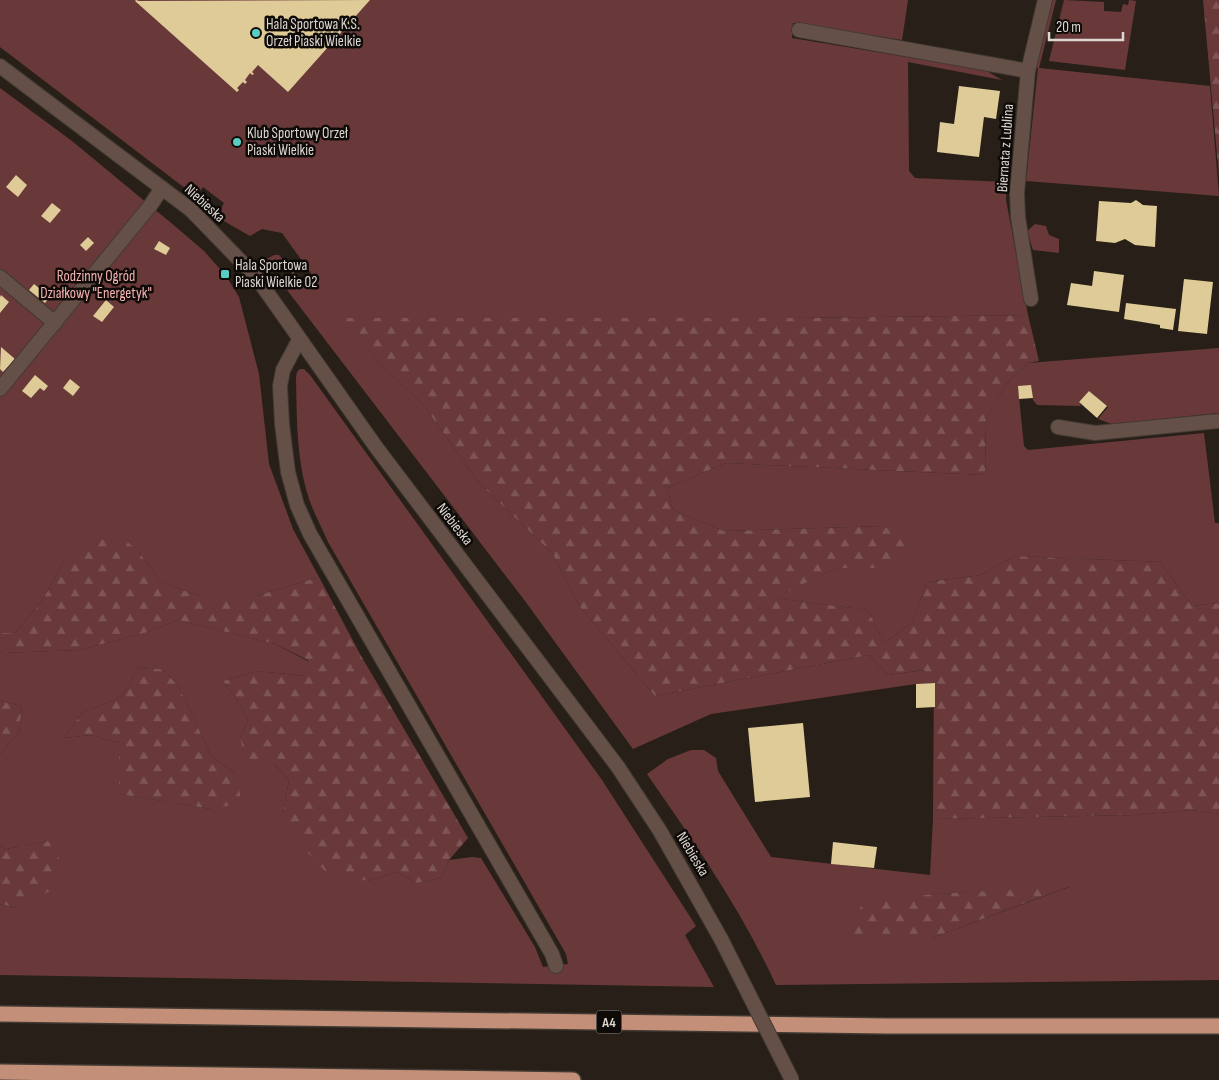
<svg xmlns="http://www.w3.org/2000/svg" width="1219" height="1080" viewBox="0 0 1219 1080" font-family="'Sofia Sans Condensed',sans-serif">
<style>
.green{fill:#69393a;fill-rule:evenodd}
.forest{fill:url(#forest-firs)}
.building{fill:#decb97}
.lines{fill:none;stroke-linecap:round;stroke-linejoin:round}
.service-casing{stroke:#413a32;stroke-width:16}
.tertiary-casing{stroke:#413a32;stroke-width:16}
.motorway-casing{stroke:#413a32;stroke-width:18}
.service{stroke:#655047;stroke-width:14}
.tertiary{stroke:#655047;stroke-width:14}
.motorway{stroke:#c38f79;stroke-width:15}
.tertiary-bridge-casing{stroke:#413a32;stroke-width:16;stroke-linecap:butt}
.tertiary-bridge{stroke:#655047;stroke-width:14}
.poi-dot{fill:#57cec1;stroke:#0e0a07;stroke-width:2}
.labels{text-anchor:middle;stroke-width:5;stroke-linejoin:round;paint-order:stroke}
.shield{fill:#0e0a07;stroke:#9f9a95;stroke-width:1}
.shield-label{font-size:14px;font-weight:bold;fill:#ddd7d2}
.poi-label{font-size:15px;fill:#ddd7d2;stroke:#0e0a07;text-anchor:start}
.street-label{font-size:15px;fill:#ddd7d2;stroke:#0e0a07}
.park-label{font-size:15px;fill:#f6b2b1;stroke:#0e0a07}
</style>
<defs>
<pattern id="forest-firs" width="22" height="20" patternUnits="userSpaceOnUse" patternTransform="scale(1.25)"><rect width="22" height="20" fill="#69393a"/><path d="M5 1l3.5 6h-7zM16 11l3.5 6h-7z" fill="#7e5556"/></pattern>
</defs>
<rect width="100%" height="100%" fill="#282018"/>
<g class="green">
<path d="M0 0H908L902 40 793 23 792 38 985 70 1002 80 908 62 909 171 915 178 1007 182 1006 200 1028 315 794 318H345L377 360 424 406 480 484 552 553 580 607 655 696 869 655 888 675 925 670 935 683 916 684 711 714 633 749 525 601 287 290 298 281 284 264 273 272 263 261 274 255H279L305 285 315 279 282 233 262 229 250 236 222 220 220 211 224 203 203 187 197 195H194L0 47Z"/>
<path d="M1050 0H1056L1039 68 1210 86 1219 196 1026 181 1038 68 1033 66Z"/>
<path d="M1064 0 1104 2V11L1121 12 1123 4 1128 5 1129 0 1136 1 1125 70 1049 61Z"/>
<path d="M0 88 72 141 176 227 204 251 226 276 239 297 259 374 269 464 293 529 319 577 252 597H202L161 582 139 552 66 558 42 601 15 633H0Z"/>
<path d="M1035 224 1046 226 1049 235 1059 239V253L1033 250 1027 231Z"/>
<path d="M1219 348V413L1112 424 1098 419 1108 407 1089 391 1079 402 1081 406 1037 405 1033 400 1031 386 1018 387 1024 446 1028 450 1204 433 1215 523H1219V603L1192 606 1160 562 1015 556 981 575 927 582 912 623 884 643 868 610 773 598 837 568H894L883 526 724 531 673 510 667 488 726 463 985 475 986 418 1009 381 1028 363Z"/>
<path d="M300 369H304L310 375 602 780 696 926 685 935 714 987 0 975V904L17 908 48 841 6 849 0 846V754L19 733 22 706 0 701V653L80 650 148 632 177 620 275 644 308 661 306 676 258 671 223 681 237 700 248 720 240 738 273 763 289 780 283 814 368 881 397 872 417 883 441 878 449 860 472 857 481 858 535 947 543 967 568 964 566 954 328 542C323 530 317 519 312 507 296 465 297 421 296 377L297 372ZM138 667 163 669 179 687 212 757 235 773 211 809 120 794 119 743 91 735 64 738 82 713 122 697Z"/>
<path d="M691 750H704L716 758 718 771 771 857 930 875 933 819 1136 815 1192 810 1219 814V980L776 985C741 909 694 842 647 774L668 759ZM1069 887 932 938 851 937 919 895Z"/>
</g>
<g class="forest">
<path d="M1203 0H1219V176Z"/>
<path d="M1028 315 1039 361 1028 363 1009 381 986 418 985 475 726 463 667 488 673 510 724 531 883 526 908 541 894 568H837L774 598 868 610 884 643 912 623 927 582 981 575 1015 556 1160 562 1192 606 1219 603V814L1192 810 1136 815 933 819 934 683 924 670 888 675 869 655 655 696 580 607 552 553 480 484 424 406 377 360 344 318H794Z"/>
<path d="M123 538 139 552 161 582 202 597H252L319 577 360 654 468 838 449 860 441 878 417 883 397 872 368 881 325 871 295 839 283 814 289 780 273 763 245 759 240 738 248 720 237 700 223 681 258 671 305 676 308 660 275 644 177 620 148 632 80 650 0 653V633H15L42 601 66 558 86 540Z"/>
<path d="M138 667 163 669 179 687 212 757 235 773 242 803 211 809 119 794V743L91 735 64 738 82 713 122 697Z"/>
<path d="M0 701 22 706 19 733 0 754Z"/>
<path d="M48 841 64 866 50 891 17 908 0 904V846L6 849Z"/>
<path d="M1071 886 932 938H851L854 917 864 902 919 895Z"/>
</g>
<g class="building">
<path d="M136 0 139 1 370 0 288 92 258 65 252 72 254 74 252 75 250 73 245 80 247 82 245 84 243 82 237 88 239 90 237 92 135 1Z"/>
<path d="M959 86 1000 91 996 119 984 117 979 157 937 152 940 122 954 124Z"/>
<path d="M16 175 27 185 18 197 6 187Z"/>
<path d="M1136 200 1143 205 1157 206 1155 247 1135 245 1125 239 1115 243 1096 241 1099 201 1131 203Z"/>
<path d="M52 203 61 210 50 223 41 216Z"/>
<path d="M88 237 94 243 86 251 80 245Z"/>
<path d="M159 241 170 248 166 255 154 249Z"/>
<path d="M1094 271 1124 275 1119 312 1067 305 1071 283 1092 286Z"/>
<path d="M1184 279 1213 282 1207 334 1178 331Z"/>
<path d="M34 284 50 297 45 303 29 290Z"/>
<path d="M1 295 9 302 0 313V297Z"/>
<path d="M106 300 114 307 102 322 93 316Z"/>
<path d="M1126 303 1176 309 1173 330 1160 328V325L1124 319Z"/>
<path d="M1 347 15 359 3 372 0 369Z"/>
<path d="M35 375 48 386 44 391 40 388 31 398 22 391Z"/>
<path d="M70 379 80 387 73 396 63 388Z"/>
<path d="M1031 385 1033 398 1019 399 1018 386Z"/>
<path d="M1089 391 1107 406 1097 418 1079 402Z"/>
<path d="M935 683V707L916 708V684Z"/>
<path d="M803 723 810 797 755 802 748 728Z"/>
<path d="M833 842 877 847 874 868 831 864Z"/>
</g>
<g class="lines">
<g class="service-casing">
<g id="service">
<path d="M799 30 1028 71"/>
<path d="M0 277 55 323"/>
<path d="M1031 299 1018 217 1017 193 1028 71 1045 0"/>
<path d="M299 340 283 370 280 386 282 424 288 472 297 505 310 534 552 954 556 966"/>
<path d="M0 389 150 206 162 188"/>
<path d="M1058 427 1095 433 1219 421"/>
</g>
</g>
<g class="tertiary-casing">
<path id="tertiary" d="M0 66 191 210 257 278 376 447 618 767 660 831 721 939"/>
</g>
<g class="motorway-casing">
<g id="motorway">
<path d="M0 1014 887 1026H1219"/>
<path d="M0 1072 573 1080"/>
</g>
</g>
<use href="#service" class="service"/>
<use href="#tertiary" class="tertiary"/>
<use href="#motorway" class="motorway"/>
<g class="tertiary-bridge-casing">
<path id="tertiary-bridge" d="M721 939 792 1080"/>
</g>
<use href="#tertiary-bridge" class="tertiary-bridge"/>
</g>
<g class="poi-dot">
<circle cx="256" cy="33" r="5"/>
<circle cx="237" cy="142" r="5"/>
<rect x="220" y="269" width="10" height="10" rx="2.5"/>
</g>
<g class="labels">
<rect class="shield" x="596.5" y="1010.5" width="25" height="23" rx="4"/>
<g class="shield-label">
<text x="609" y="1027">A4</text>
</g>
<g class="poi-label">
<text x="266" y="29">Hala Sportowa K.S.<tspan x="266" dy="17">Orzeł Piaski Wielkie</tspan></text>
<text x="247" y="138">Klub Sportowy Orzeł<tspan x="247" dy="17">Piaski Wielkie</tspan></text>
<text x="235" y="270">Hala Sportowa<tspan x="235" dy="17">Piaski Wielkie 02</tspan></text>
</g>
<g class="street-label">
<text transform="translate(1005 148) rotate(-86)" y="5">Biernata z Lublina</text>
<text transform="translate(205 203) rotate(42)" y="5">Niebieska</text>
<text transform="translate(455 524) rotate(52)" y="5">Niebieska</text>
<text transform="translate(693 854) rotate(59)" y="5">Niebieska</text>
</g>
<g class="park-label">
<text x="96" y="281">Rodzinny Ogród<tspan x="96" dy="17">Działkowy "Energetyk"</tspan></text>
</g>
</g>
<path d="M1049 32v8h74v-8" fill="none" stroke="#ddd7d2" stroke-width="2.5"/>
<text x="1056" y="32" font-size="15" fill="#ddd7d2" stroke="#0e0a07" stroke-width="4" paint-order="stroke">20 m</text>
</svg>
